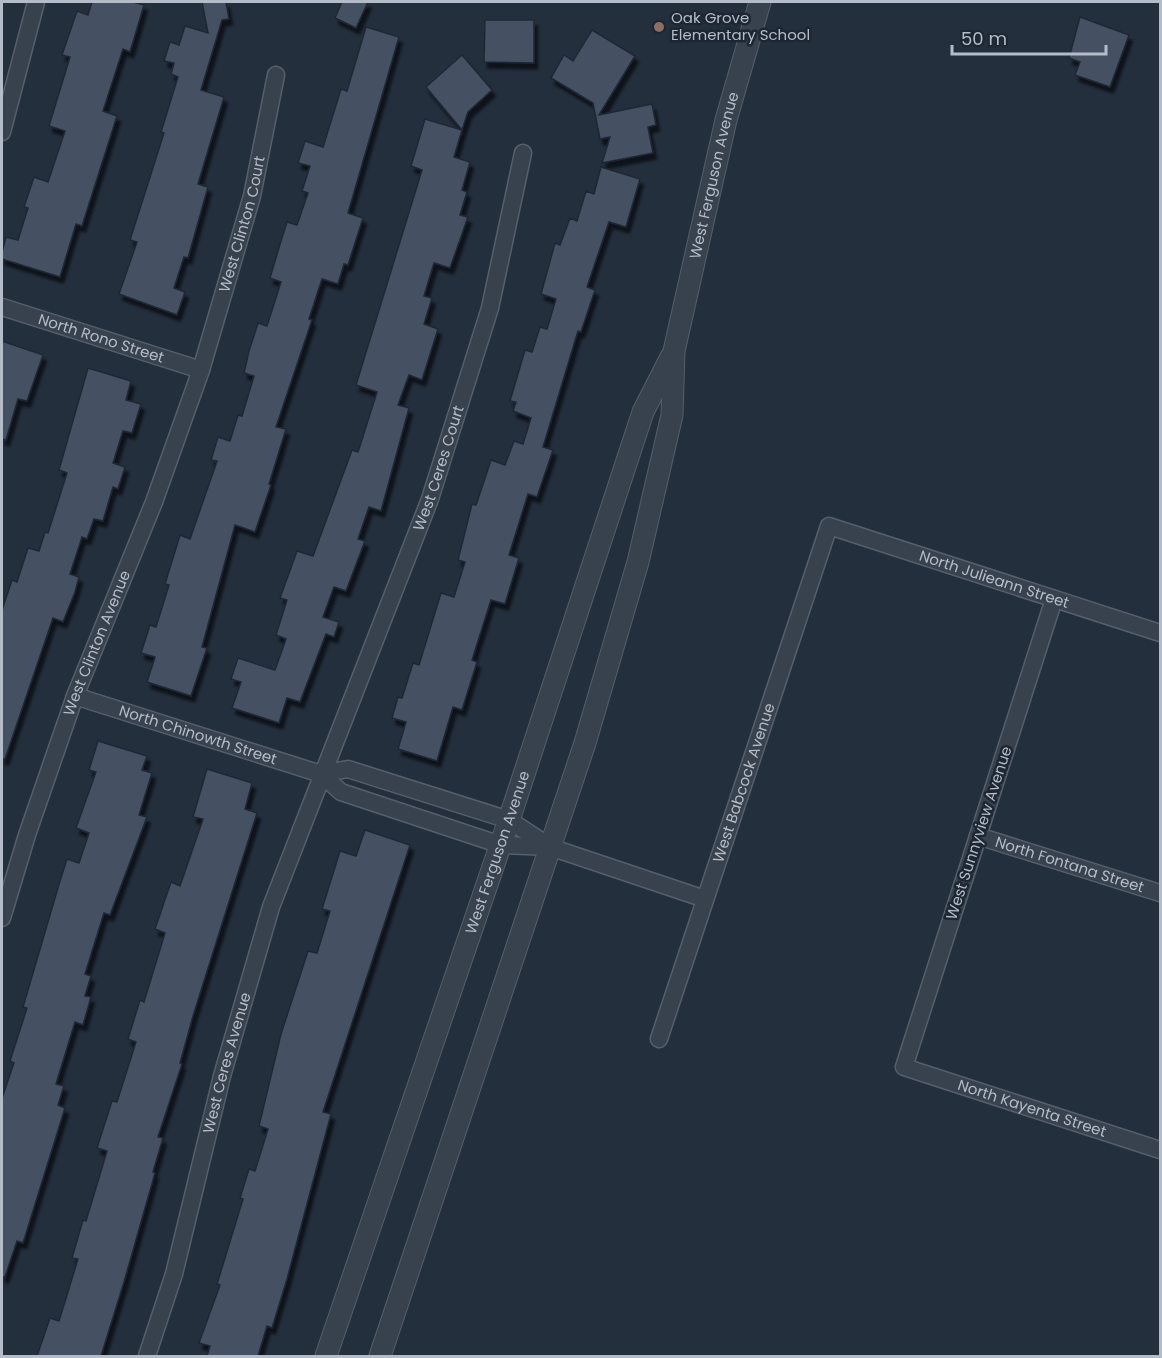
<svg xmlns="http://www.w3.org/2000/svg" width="1162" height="1358" viewBox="0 0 1162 1358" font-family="Poppins,sans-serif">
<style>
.building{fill:#455162;stroke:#1f2835;stroke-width:1.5;filter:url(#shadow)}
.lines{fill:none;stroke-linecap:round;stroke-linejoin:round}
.minor-casing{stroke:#565f6c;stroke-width:19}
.tertiary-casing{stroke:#565f6c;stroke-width:23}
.minor{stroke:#38414e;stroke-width:16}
.tertiary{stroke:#38414e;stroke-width:21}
.education-dot{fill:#8d6e63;stroke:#1d2633;stroke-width:2}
.labels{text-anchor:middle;stroke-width:5;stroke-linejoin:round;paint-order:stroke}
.poi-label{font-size:15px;fill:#b4bcc9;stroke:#1d2633;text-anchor:start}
.street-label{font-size:15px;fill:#b4bcc9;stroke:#1d2633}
</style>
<defs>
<filter id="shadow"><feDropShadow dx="3.5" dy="6" stdDeviation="1.5" flood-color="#0009"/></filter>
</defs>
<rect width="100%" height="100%" fill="#242f3e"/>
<g class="building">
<path d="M92 2H133L144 5 130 52 123 49 103 111 117 116 82 226 76 224 60 277 2 259V252L6 237 18 240 28 208 24 207 34 177 48 182 65 131 49 126 70 57 62 55 77 11 88 15Z"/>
<path d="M202 2H226L229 19 222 20 201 90 224 97 198 184 208 187 188 258 184 257 174 288 185 292 177 315 119 294 137 242 130 240 164 133 161 132 178 77 171 74 174 63 164 61 170 42 179 45 185 26 208 33Z"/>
<path d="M342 2H368L356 28 335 18Z"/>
<path d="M1080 17 1129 35 1110 87 1075 75 1080 62 1069 58Z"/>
<path d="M485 20H534V63L484 62Z"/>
<path d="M366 27 399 37 348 213 363 218 348 265 344 264 338 284 322 279 309 319 312 320 276 427 286 429 269 484 271 485 255 532 235 525 202 647 207 648 191 696 147 682 155 657 141 653 150 625 156 627 169 585 165 584 180 535 190 539 217 461 211 460 218 437 230 441 238 415 242 416 254 376 244 373 249 351 258 323 267 326 281 282 270 278 280 244 287 222 297 225 308 193 302 191 310 166 298 163 305 141 323 147 341 89 347 91Z"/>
<path d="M592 30 635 56 599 115 652 104 656 125 648 127 653 153 602 163 610 137 600 139 593 103 551 78 564 55 573 61Z"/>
<path d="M462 55 492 90 468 112 462 130 426 87Z"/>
<path d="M425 119 462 130 454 157 470 162 462 190 467 192 460 215 468 217 450 268 434 263 424 296 432 298 424 324 438 329 422 380 409 375 398 405 409 408 381 511 369 507 358 539 365 541 346 591 334 587 323 617 339 622 334 637 326 634 300 702 287 698 279 723 232 708 241 682 231 679 238 658 275 670 286 639 276 635 287 600 280 598 297 551 313 556 352 450 358 452 377 392 356 385 422 170 411 166Z"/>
<path d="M601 167 640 179 626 227 609 222 587 287 595 290 581 332 578 331 543 447 553 450 537 497 528 494 509 555 519 558 505 604 491 600 472 660 477 662 462 710 453 707 437 761 398 749 406 722 392 718 398 697 402 698 413 663 419 665 441 593 454 597 465 562 458 560 472 504 476 505 491 460 505 465 514 441 523 444 531 418 513 411 516 402 510 401 525 350 532 352 540 327 547 329 556 299 541 294 555 243 560 245 570 218 577 221 586 191 594 194Z"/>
<path d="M2 341 43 355 27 401 18 399 6 440 2 439Z"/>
<path d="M88 368 131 381 126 400 141 404 132 433 123 431 113 463 125 467 118 489 113 487 103 521 94 519 87 539 82 537 70 574 79 577 75 592 63 622 53 618 5 759H2V610L12 580 17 582 28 548 39 551 45 532 48 533 67 473 59 470Z"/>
<path d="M98 741 147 756 142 770 152 773 139 815 147 817 110 915 104 913 85 974 91 976 85 996 91 997 83 1025 75 1022 56 1084 64 1086 58 1105 65 1108 23 1243 17 1241 5 1277H2V1098L14 1063 10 1061 27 1008 23 1007 60 881 67 859 79 863 89 833 76 828 96 772 89 770Z"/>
<path d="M207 769 252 783 245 809 257 813 193 1016 180 1063 182 1064 158 1137 163 1138 153 1172 155 1173 124 1282 101 1356H37L50 1318 59 1321 78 1259 72 1258 83 1220 86 1221 107 1151 97 1148 112 1101 117 1102 136 1042 128 1039 140 1000 144 1002 165 933 155 929 171 882 180 886 203 819 193 817Z"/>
<path d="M365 830 410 845 323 1112 331 1114 287 1279 272 1328 267 1326 258 1356H207L210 1346 199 1343 220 1285 217 1284 243 1199 240 1198 249 1169 255 1171 268 1129 259 1126 281 1034 308 951 317 953 330 911 322 909 340 851 356 856Z"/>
</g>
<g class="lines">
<g class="minor-casing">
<g id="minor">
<path d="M2 132 36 2"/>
<path id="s1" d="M2 307 201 370"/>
<path id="s2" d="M1054 599 904 1067 1160 1150"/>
<path id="s3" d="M75 696 321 774 341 792 501 845 550 847 705 899"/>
<path d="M321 774 348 769 509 820 550 847"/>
<path id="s4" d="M978 836 1160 893"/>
<path id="s5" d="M2 918 27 835 75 696 154 502 201 370 252 196 276 75"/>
<path id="s6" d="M659 1039 829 526 1160 633"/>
<path id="s7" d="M147 1356 174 1274 222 1076 271 907 430 499 490 308 523 153"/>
</g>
</g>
<g class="tertiary-casing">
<g id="tertiary">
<path id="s8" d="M326 1356 509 820 643 412 671 357"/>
<path id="s9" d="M380 1356 585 743 638 562 672 415 674 351 726 120 760 2"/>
</g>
</g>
<use href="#minor" class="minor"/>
<use href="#tertiary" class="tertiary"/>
</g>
<circle class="education-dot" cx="659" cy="27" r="6"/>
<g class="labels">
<g class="poi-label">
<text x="671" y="23">Oak Grove<tspan x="671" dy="17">Elementary School</tspan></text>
</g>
<g class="street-label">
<text dy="5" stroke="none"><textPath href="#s9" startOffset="1230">West Ferguson Avenue</textPath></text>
<text dy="5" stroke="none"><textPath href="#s5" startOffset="735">West Clinton Court</textPath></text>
<text dy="5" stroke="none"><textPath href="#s1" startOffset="104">North Rono Street</textPath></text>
<text dy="5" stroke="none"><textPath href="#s7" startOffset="936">West Ceres Court</textPath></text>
<text dy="5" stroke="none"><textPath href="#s6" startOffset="714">North Julieann Street</textPath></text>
<text dy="5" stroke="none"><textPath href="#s5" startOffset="291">West Clinton Avenue</textPath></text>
<text dy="5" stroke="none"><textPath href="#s3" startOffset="129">North Chinowth Street</textPath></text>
<text dy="5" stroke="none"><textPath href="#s6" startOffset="270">West Babcock Avenue</textPath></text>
<text transform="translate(979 833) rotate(-72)" y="5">West Sunnyview Avenue</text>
<text dy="5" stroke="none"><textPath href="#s8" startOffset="532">West Ferguson Avenue</textPath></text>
<text dy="5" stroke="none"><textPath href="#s4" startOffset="96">North Fontana Street</textPath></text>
<text dy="5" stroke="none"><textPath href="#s7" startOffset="304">West Ceres Avenue</textPath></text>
<text dy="5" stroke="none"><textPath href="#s2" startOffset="626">North Kayenta Street</textPath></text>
</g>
</g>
<rect width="1162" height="1358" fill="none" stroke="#b4bcc9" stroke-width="6"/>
<path d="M952 45v9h154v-9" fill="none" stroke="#b4bcc9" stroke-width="3"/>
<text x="961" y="45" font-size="18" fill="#b4bcc9" stroke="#1d2633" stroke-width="4.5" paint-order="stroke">50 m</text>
</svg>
